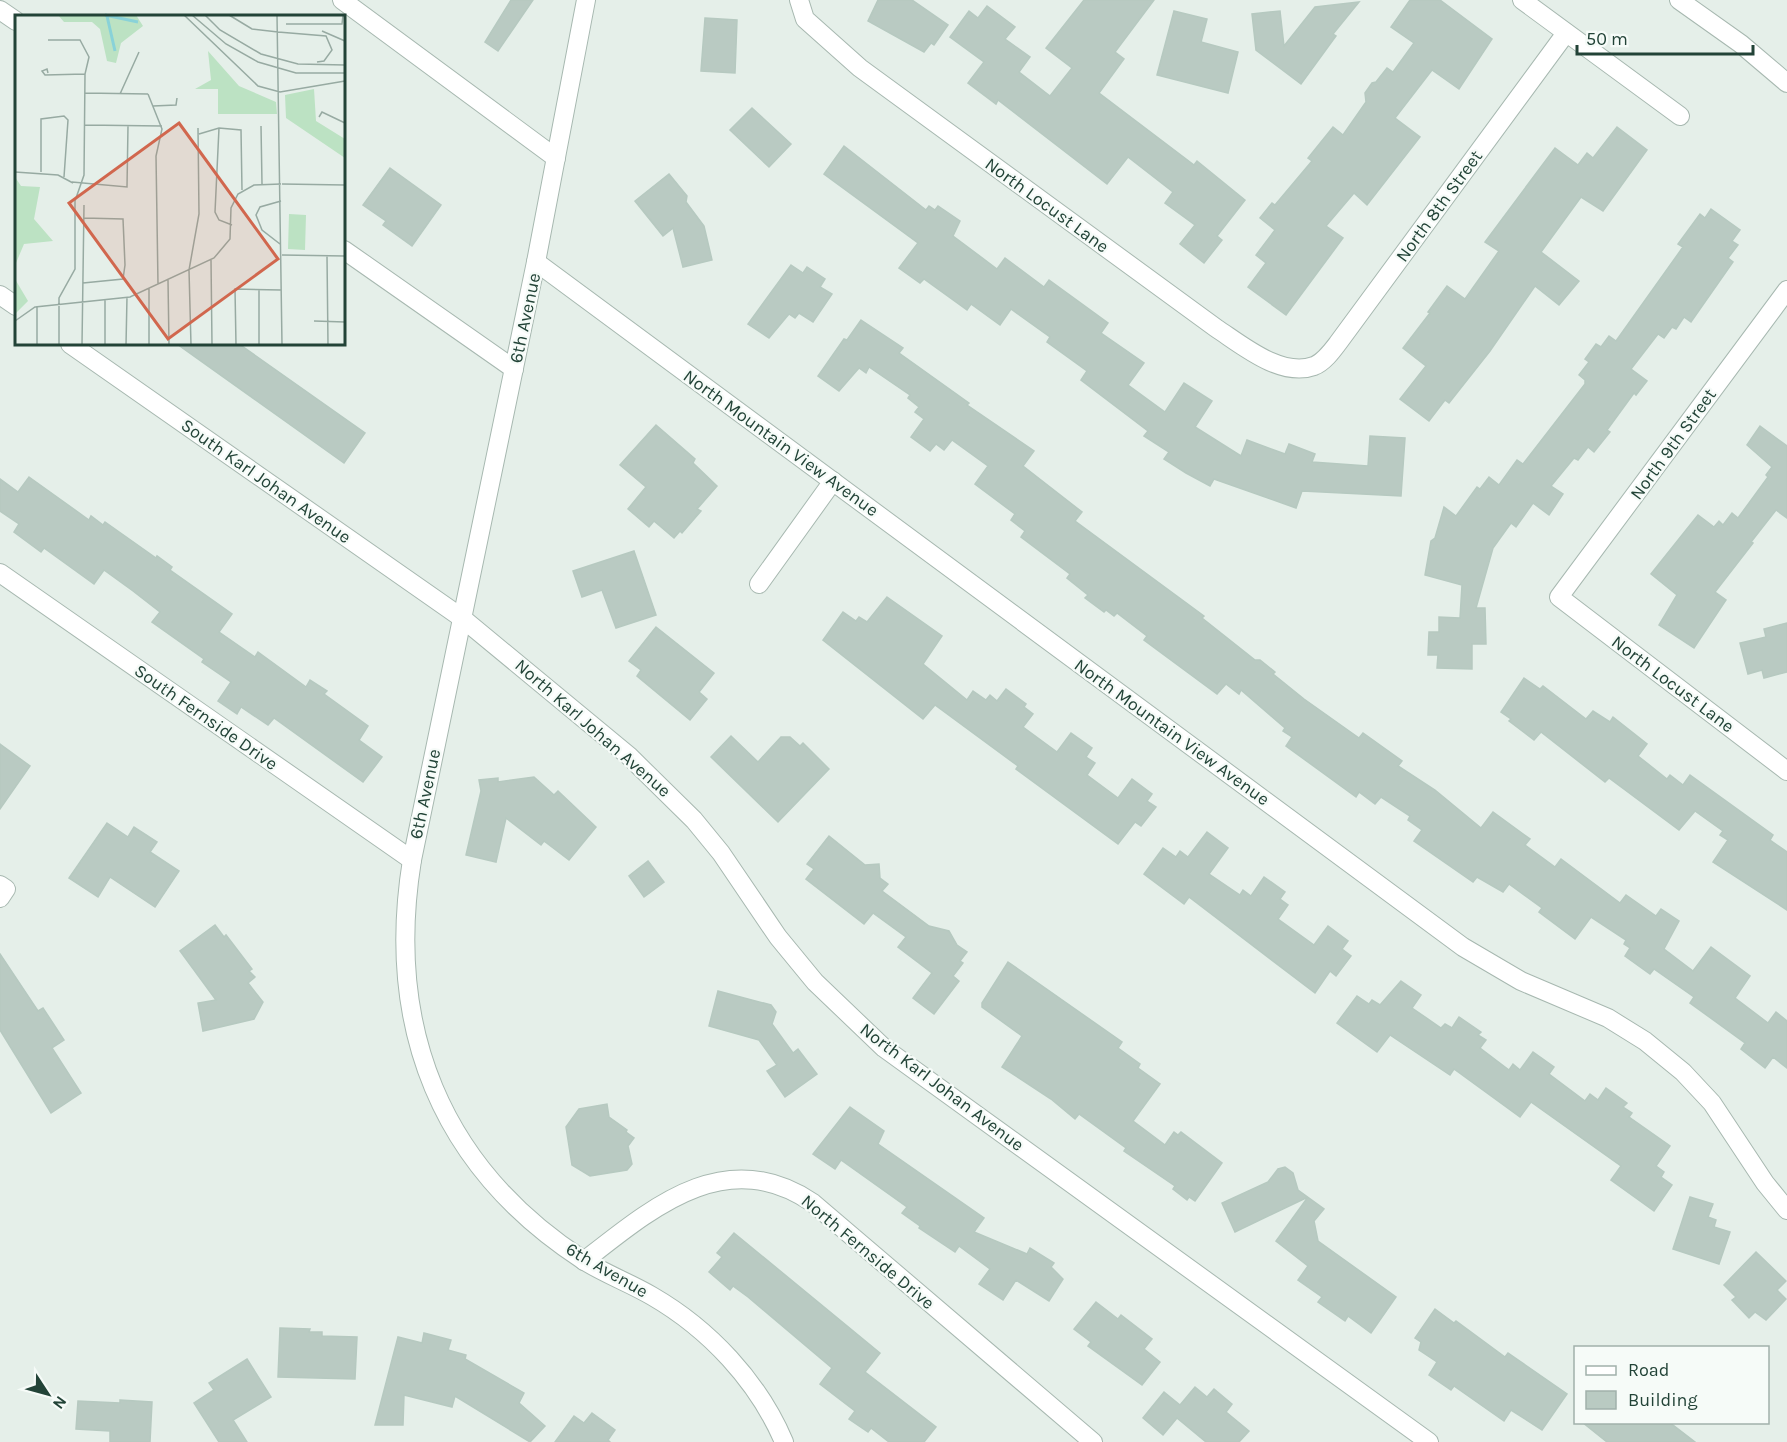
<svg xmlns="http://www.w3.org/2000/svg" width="1787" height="1442" viewBox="0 0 1787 1442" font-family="Karla,sans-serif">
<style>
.building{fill:#b9cac2;stroke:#b6c9c0;stroke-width:1.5}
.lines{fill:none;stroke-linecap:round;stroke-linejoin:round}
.minor-casing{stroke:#a7b8b0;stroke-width:20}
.tertiary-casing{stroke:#a7b8b0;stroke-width:20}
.minor{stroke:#fff;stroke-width:18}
.tertiary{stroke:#fff;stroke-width:18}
.labels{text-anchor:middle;stroke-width:4.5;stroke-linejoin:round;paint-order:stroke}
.street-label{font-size:18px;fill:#224337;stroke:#f6fbf8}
.inset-river{fill:none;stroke:#89d2d8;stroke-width:3}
.inset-road{fill:none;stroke:#97aaa2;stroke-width:1.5}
.view{fill:#d1674e;fill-opacity:0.15;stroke:#d1674e;stroke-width:3}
.inset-edge{fill:none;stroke:#224337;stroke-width:3}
</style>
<rect width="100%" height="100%" fill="#e5efe9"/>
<g class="building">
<path d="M511 0H533L498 51 485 42Z"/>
<path d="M878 0H912L948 25 934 45 931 43 924 52 868 21Z"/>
<path d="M1084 0H1154L1115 52 1124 59 1099 93 1194 165 1197 161 1245 200 1217 236 1222 240 1204 263 1180 244 1195 225 1165 203 1173 192 1128 157 1107 184 998 100 996 104 968 83 984 62 950 37 969 11 978 18 987 6 1015 27 1005 39 1030 57 1019 72 1050 96 1072 68 1046 48Z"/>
<path d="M1410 0H1440L1492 39 1459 89 1432 70 1395 118 1420 137 1367 205 1354 193 1326 226 1343 238 1286 315 1248 287 1266 263 1256 255 1275 230 1260 218 1272 203 1275 205 1312 161 1308 158 1333 127 1343 135 1366 102 1365 93 1372 83 1376 82 1387 68 1393 72 1414 43 1391 27Z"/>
<path d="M1359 2 1333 34 1336 36 1301 84 1256 50 1252 14 1280 11 1284 46 1315 7Z"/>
<path d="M1174 11 1207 19 1201 42 1238 52 1228 93 1157 75Z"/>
<path d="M705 18 737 20 735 73 701 71Z"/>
<path d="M752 108 791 144 769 167 730 130Z"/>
<path d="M1617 127 1647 150 1603 211 1581 197 1541 252 1579 281 1559 305 1535 286 1490 351 1449 403 1445 400 1429 421 1400 399 1426 366 1403 348 1430 313 1428 312 1447 286 1465 299 1499 251 1485 242 1555 148 1578 165 1587 153 1593 158Z"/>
<path d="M844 146 926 210 929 206 935 210 938 206 960 221 953 236 997 269 1005 258 1044 287 1049 280 1108 323 1101 333 1144 363 1128 385 1165 412 1184 383 1212 401 1195 427 1241 456 1247 440 1285 454 1289 444 1315 454 1312 462 1368 466 1370 436 1405 438 1401 496 1302 491 1296 508 1214 479 1210 486 1186 473 1164 459 1169 452 1144 436 1148 431 1081 380 1087 371 1047 342 1050 337 1011 309 1000 325 971 304 967 310 924 279 920 283 899 268 918 243 824 174Z"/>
<path d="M390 168 441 205 412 246 383 225 386 221 363 205Z"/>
<path d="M669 174 687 196 686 202 704 226 712 260 683 267 673 228 663 236 635 201Z"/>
<path d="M1711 209 1740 230 1732 241 1738 245 1728 258 1733 262 1691 322 1684 317 1676 329 1672 327 1664 338 1658 334 1631 369 1647 381 1636 395 1634 393 1607 430 1610 432 1594 452 1588 447 1578 460 1574 458 1551 486 1563 494 1549 515 1533 503 1516 527 1511 523 1493 548 1476 608H1485L1486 644H1472V669L1437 668 1438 655H1428L1429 632H1439V617L1460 618 1462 585 1425 575 1431 541 1435 538 1444 507 1456 516 1477 487 1480 489 1489 477 1499 485 1517 460 1523 464 1585 384V380L1579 375 1589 362 1585 359 1596 344 1601 347 1609 336 1616 341 1683 247 1678 244 1700 214 1705 218Z"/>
<path d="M791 265 803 273 807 267 825 279 820 287 832 294 813 322 799 313 795 318 789 314 769 338 748 324Z"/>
<path d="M861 320 903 348 899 353 969 403 967 405 1034 451 1023 466 1082 512 1075 521 1204 616 1202 618 1255 660H1260L1275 672 1273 674 1304 699 1359 738 1363 733 1402 761 1398 766 1435 790 1481 828 1493 812 1530 839 1525 845 1555 867 1561 859 1620 903 1626 895 1656 916 1661 909 1679 921 1664 949 1693 971 1711 947 1750 976 1735 998 1768 1023 1776 1012 1787 1021V1068L1773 1057 1765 1068 1741 1049 1745 1043 1690 1003 1694 997 1654 969 1650 974 1625 956 1630 948 1624 944 1626 940 1591 917 1575 939 1539 912 1542 908 1509 884 1503 892 1477 877 1473 882 1414 841 1422 830 1408 820 1410 816 1381 797 1375 804 1359 792 1356 797 1286 746 1292 737 1283 731 1285 728 1241 690 1239 694 1226 684 1217 694 1144 640 1147 636 1117 613 1114 616 1106 610 1104 612 1085 598 1088 595 1067 578 1070 574 1021 537 1025 531 1011 520 1015 514 975 484 988 466 952 440 944 450 936 444 930 451 911 437 924 419 915 412 919 407 908 398 910 395 869 367 866 373 859 368 839 391 818 376 844 339 847 340Z"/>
<path d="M177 344H239L365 433 344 463Z"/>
<path d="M656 425 695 459 693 463 717 486 697 509 701 511 682 533 680 531 674 538 654 521 649 527 628 509 646 487 620 465Z"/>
<path d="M1760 426 1787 446V518L1776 510 1751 542 1753 543 1715 592 1726 600 1694 648 1659 625 1677 595 1651 574 1698 515 1714 527 1719 521 1723 525 1732 513 1738 518 1768 477 1766 475 1772 467 1747 445Z"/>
<path d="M29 477 89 520 91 516 103 525 105 522 156 558 157 556 172 567 170 570 232 614 219 632 255 657 258 652 306 687 310 680 327 691 324 694 368 726 359 740 382 757 363 782 274 718 268 725 241 707 237 714 218 701 231 682 202 662 204 659 152 622 160 612 133 591 104 570 94 584 44 548 41 552 14 532 19 524 0 511V479L18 492Z"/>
<path d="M634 551 656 615 616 628 602 590 582 597 573 571Z"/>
<path d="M887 597 942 636 923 664 967 700 973 691 986 700 990 695 997 701 1006 689 1026 704 1024 707 1033 714 1023 727 1057 752 1071 733 1092 748 1086 757 1095 763 1087 775 1118 798 1132 779 1152 794 1147 801 1156 807 1141 826 1135 822 1118 844 1016 769 1018 766 935 705 923 719 823 640 843 612 856 621 859 617 867 622Z"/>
<path d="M1787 623V672L1764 678 1762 670 1748 674 1740 643 1766 637 1764 629Z"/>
<path d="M656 627 714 673 699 692 707 699 690 720 637 676 641 670 629 661Z"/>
<path d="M1524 678 1540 689 1543 686 1586 719 1593 711 1610 722 1613 717 1647 744 1638 756 1667 779 1670 775 1683 785 1690 775 1773 835 1770 840 1787 852V910L1713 862 1728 840 1720 835 1723 831 1695 811 1679 830 1609 778 1605 782 1541 732 1534 740 1509 721 1511 719 1501 712Z"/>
<path d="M731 736 758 762 781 737H790L800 746 803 743 829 769 778 822 711 757Z"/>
<path d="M0 744 30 766 0 809Z"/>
<path d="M534 777 554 795 558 791 596 827 569 860 544 841 541 845 506 818 496 862 466 855 481 791 479 780 498 778V782Z"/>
<path d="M107 823 128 837 134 827 157 842 150 852 179 871 155 907 110 877 98 897 69 878Z"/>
<path d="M1207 832 1228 848 1209 874 1240 895 1243 890 1251 896 1264 877 1285 892 1280 899 1288 905 1278 919 1314 945 1328 926 1348 941 1342 949 1351 956 1336 976 1330 971 1315 993 1189 897 1184 904 1144 874 1163 848 1176 857 1180 851 1188 857Z"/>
<path d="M829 836 865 865 879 864 880 878 888 884 882 891 929 926 949 931 957 945 967 952 960 961 963 963 953 976 959 981 934 1014 913 998 932 973 898 947 906 937 873 913 864 924 806 879 814 869 807 864Z"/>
<path d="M648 861 664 882 644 897 629 876Z"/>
<path d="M215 925 224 937 226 935 252 969 249 971 255 977 248 983 263 1002 254 1019 203 1031 198 1003 216 1000 180 951Z"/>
<path d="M0 954 38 1011 43 1008 64 1040 52 1048 81 1093 51 1113 0 1030Z"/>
<path d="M1008 962 1122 1042 1118 1048 1140 1064 1138 1068 1160 1084 1133 1121 1165 1145 1174 1132 1178 1135 1181 1132 1222 1163 1195 1201 1189 1197 1187 1200 1173 1189 1175 1186 1124 1151 1126 1148 1079 1114 1075 1119 1051 1099 1002 1067 1022 1036 982 1007V1003Z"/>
<path d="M1401 981 1421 995 1412 1008 1441 1028 1445 1024 1452 1028 1459 1017 1481 1032 1478 1035 1486 1040 1480 1048 1509 1070 1513 1064 1520 1070 1533 1052 1554 1067 1549 1074 1585 1101 1590 1094 1598 1100 1606 1088 1627 1103 1623 1107 1632 1113 1629 1117 1670 1146 1656 1166 1664 1172 1661 1177 1672 1185 1654 1211 1611 1180 1621 1166 1531 1102 1520 1117 1454 1069 1450 1075 1390 1035 1377 1052 1337 1023 1357 996 1369 1004 1372 1000 1380 1005Z"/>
<path d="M718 991 771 1005 776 1012 772 1024 793 1053 798 1049 817 1074 785 1097 767 1071 777 1065 759 1040 709 1026Z"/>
<path d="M607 1104 609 1117 627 1130 626 1132 634 1138 628 1146 632 1164 627 1170 590 1176 572 1165 566 1127 579 1109Z"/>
<path d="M850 1107 884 1131 878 1144 984 1218 974 1232 1027 1254 1030 1248 1054 1263 1051 1267 1063 1279 1049 1301 1016 1280 1003 1300 979 1284 990 1269 959 1246 955 1252 919 1228 920 1226 902 1213 907 1207 841 1160 835 1169 813 1154Z"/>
<path d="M1285 1167 1293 1173 1298 1190 1324 1209 1314 1221 1318 1241 1396 1297 1371 1333 1348 1316 1345 1321 1318 1302 1322 1297 1298 1280 1308 1266 1276 1241 1308 1197 1235 1232 1222 1203 1268 1182 1278 1169Z"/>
<path d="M1690 1197 1713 1204 1708 1217 1716 1220 1714 1227 1730 1232 1719 1264 1673 1249Z"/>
<path d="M734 1233 880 1353 865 1372 936 1427 924 1442H889L871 1428 868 1432 849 1419 855 1411 820 1384 832 1368 748 1297 733 1286 730 1290 709 1272 722 1257 717 1253Z"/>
<path d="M1756 1252 1786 1281 1777 1290 1786 1299 1766 1320 1755 1312 1749 1318 1732 1300 1736 1297 1724 1285Z"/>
<path d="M1096 1302 1118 1319 1121 1315 1152 1339 1144 1349 1160 1362 1142 1385 1088 1346 1091 1342 1074 1329Z"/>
<path d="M1435 1309 1454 1323 1456 1321 1505 1357 1508 1353 1567 1394 1542 1430 1511 1410 1504 1421 1454 1386 1451 1390 1429 1375 1437 1362 1419 1350 1421 1342 1415 1338Z"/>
<path d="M280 1328 310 1329 309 1332H322V1336L357 1337 355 1379 278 1377Z"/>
<path d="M424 1333 451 1340 448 1350 466 1355 465 1359 524 1393 519 1403 545 1426 530 1442 455 1396 452 1407 404 1395 403 1425H375L398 1337 422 1343Z"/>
<path d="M247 1359 271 1397 233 1420 247 1442H219L194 1403 214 1390 209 1383Z"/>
<path d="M1195 1387 1207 1397 1214 1389 1232 1404 1226 1412 1249 1431 1239 1442H1206L1177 1418 1163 1435 1143 1418 1164 1392 1180 1405Z"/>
<path d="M120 1400 152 1402 150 1442H110V1431L76 1429 78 1401 120 1403Z"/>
<path d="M592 1413 615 1430 608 1440 610 1442H555L574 1416 584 1423Z"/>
<path d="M1582 1422H1669L1695 1442H1607Z"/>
</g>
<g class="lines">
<g class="minor-casing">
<g id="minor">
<path d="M342 0 556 158"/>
<path d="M799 0 805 19 860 68 1216 328C1242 345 1281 378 1314 366 1324 362 1332 351 1338 343L1566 33"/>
<path d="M1522 0 1680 116"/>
<path d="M1679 0 1741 44 1787 83"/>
<path d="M0 10 16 21"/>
<path d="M344 250 514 369"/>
<path d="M536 262 1463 947 1521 981 1608 1018 1645 1041 1683 1072 1712 1103 1765 1183 1787 1210"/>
<path d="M1787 290 1559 597 1787 771"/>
<path d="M0 295 16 306"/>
<path d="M70 344 462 618 629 756 694 820 721 853 778 937 815 982 884 1048 1429 1442"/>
<path d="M0 573 412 860"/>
<path d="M759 584 833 481"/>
<path d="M0 885 6 889 0 898"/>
<path d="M584 1261C653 1207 726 1144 813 1203L1093 1442"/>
</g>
</g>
<g class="tertiary-casing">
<path id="tertiary" d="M586 0 536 262 412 860C385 1027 440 1167 583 1260 605 1274 630 1283 652 1296 709 1329 758 1381 784 1442"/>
</g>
<use href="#minor" class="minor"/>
<use href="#tertiary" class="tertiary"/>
</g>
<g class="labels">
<g class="street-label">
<text transform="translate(1047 205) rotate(36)" y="6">North Locust Lane</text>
<text transform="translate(1439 206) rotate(-54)" y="6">North 8th Street</text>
<text transform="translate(525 318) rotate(-78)" y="6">6th Avenue</text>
<text transform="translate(781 443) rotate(36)" y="6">North Mountain View Avenue</text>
<text transform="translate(1673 444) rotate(-54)" y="6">North 9th Street</text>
<text transform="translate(266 481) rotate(35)" y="6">South Karl Johan Avenue</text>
<text transform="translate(1673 684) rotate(37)" y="6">North Locust Lane</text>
<text transform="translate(206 717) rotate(35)" y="6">South Fernside Drive</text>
<text transform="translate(593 728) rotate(41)" y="6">North Karl Johan Avenue</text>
<text transform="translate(1172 732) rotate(36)" y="6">North Mountain View Avenue</text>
<text transform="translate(425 794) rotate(-78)" y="6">6th Avenue</text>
<text transform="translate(942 1087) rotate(37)" y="6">North Karl Johan Avenue</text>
<text transform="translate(868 1252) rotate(40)" y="6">North Fernside Drive</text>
<text transform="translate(607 1270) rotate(30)" y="6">6th Avenue</text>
</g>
</g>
<g transform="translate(15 15)">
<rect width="330" height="330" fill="#e5efe9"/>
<path d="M43 0H121L128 11 106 28 101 48 92 46 85 14 77 7H49ZM193 36 224 71 261 87 262 99H203V74H180L196 65ZM299 74 301 106 330 124V143L271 103 270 80ZM0 162 6 171 25 172 19 204 38 226 9 229 1 248 0 264 13 286 0 299ZM274 199 291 200 290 235 273 234Z" fill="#bce2c3"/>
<path class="inset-river" d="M90 0 123 7M92 1 100 36"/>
<path class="inset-road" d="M169 0 243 71 265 77 330 66M177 0 211 29 243 47 281 58H330M190 0 205 15 246 39 283 49 330 50M214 0 237 14 263 17M262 0 267 330M271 9H327L328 0M307 16 330 26M263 17 311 21 317 35 309 46 302 47M33 25H65L74 42 70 59 69 160 60 186V254L44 283V330M33 58 32 54 27 56 30 60 70 59M70 78 133 79M105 79 124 37M133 79 147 114 141 141 143 269M138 91 161 90 162 83M304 102 307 97 330 108M70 110 147 111M246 111 247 169M204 113 200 197 204 205 217 210M184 119 204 113 226 115 227 175M0 157 43 160 58 168M26 157V104L49 101 53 105 49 162M57 167 112 172 113 111M267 169 330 170M265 229 247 215 241 200 245 192 266 186M267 240 330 241M312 241 313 330M196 245 197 330M153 265 154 330M68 268 108 264 110 250 108 204 69 203M22 291V330M0 306 20 292 115 282 199 243 215 224 216 193 223 179 239 170 266 169M299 306 330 307M67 330 69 190M90 330V285M111 330 112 282M134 330V273M176 330 174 255 184 199 183 113M221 330 220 274 266 275M244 330V274"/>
<path class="view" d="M164 108 263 244 153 324 54 188Z"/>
<rect width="330" height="330" class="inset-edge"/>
</g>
<rect x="1574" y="1346" width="195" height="78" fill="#f6fbf8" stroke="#a1b1ab" stroke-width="1.5"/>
<rect x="1586" y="1366" width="30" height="9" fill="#ffffff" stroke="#a1b1ab" stroke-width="1.5"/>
<text x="1628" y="1376" font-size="18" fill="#224337">Road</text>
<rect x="1586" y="1391" width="30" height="18" fill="#b9cac2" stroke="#a1b1ab" stroke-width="1.5"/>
<text x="1628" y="1406" font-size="18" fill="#224337">Building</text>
<g transform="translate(48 1394) rotate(126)" stroke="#f6fbf8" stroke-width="4.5" paint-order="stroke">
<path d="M0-4.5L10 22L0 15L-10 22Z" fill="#224337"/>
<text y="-9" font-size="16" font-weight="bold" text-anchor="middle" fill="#224337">N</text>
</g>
<path d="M1577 45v9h176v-9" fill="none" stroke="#224337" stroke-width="3"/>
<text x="1586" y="45" font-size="18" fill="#224337" stroke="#f6fbf8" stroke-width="4.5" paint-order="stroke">50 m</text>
</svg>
